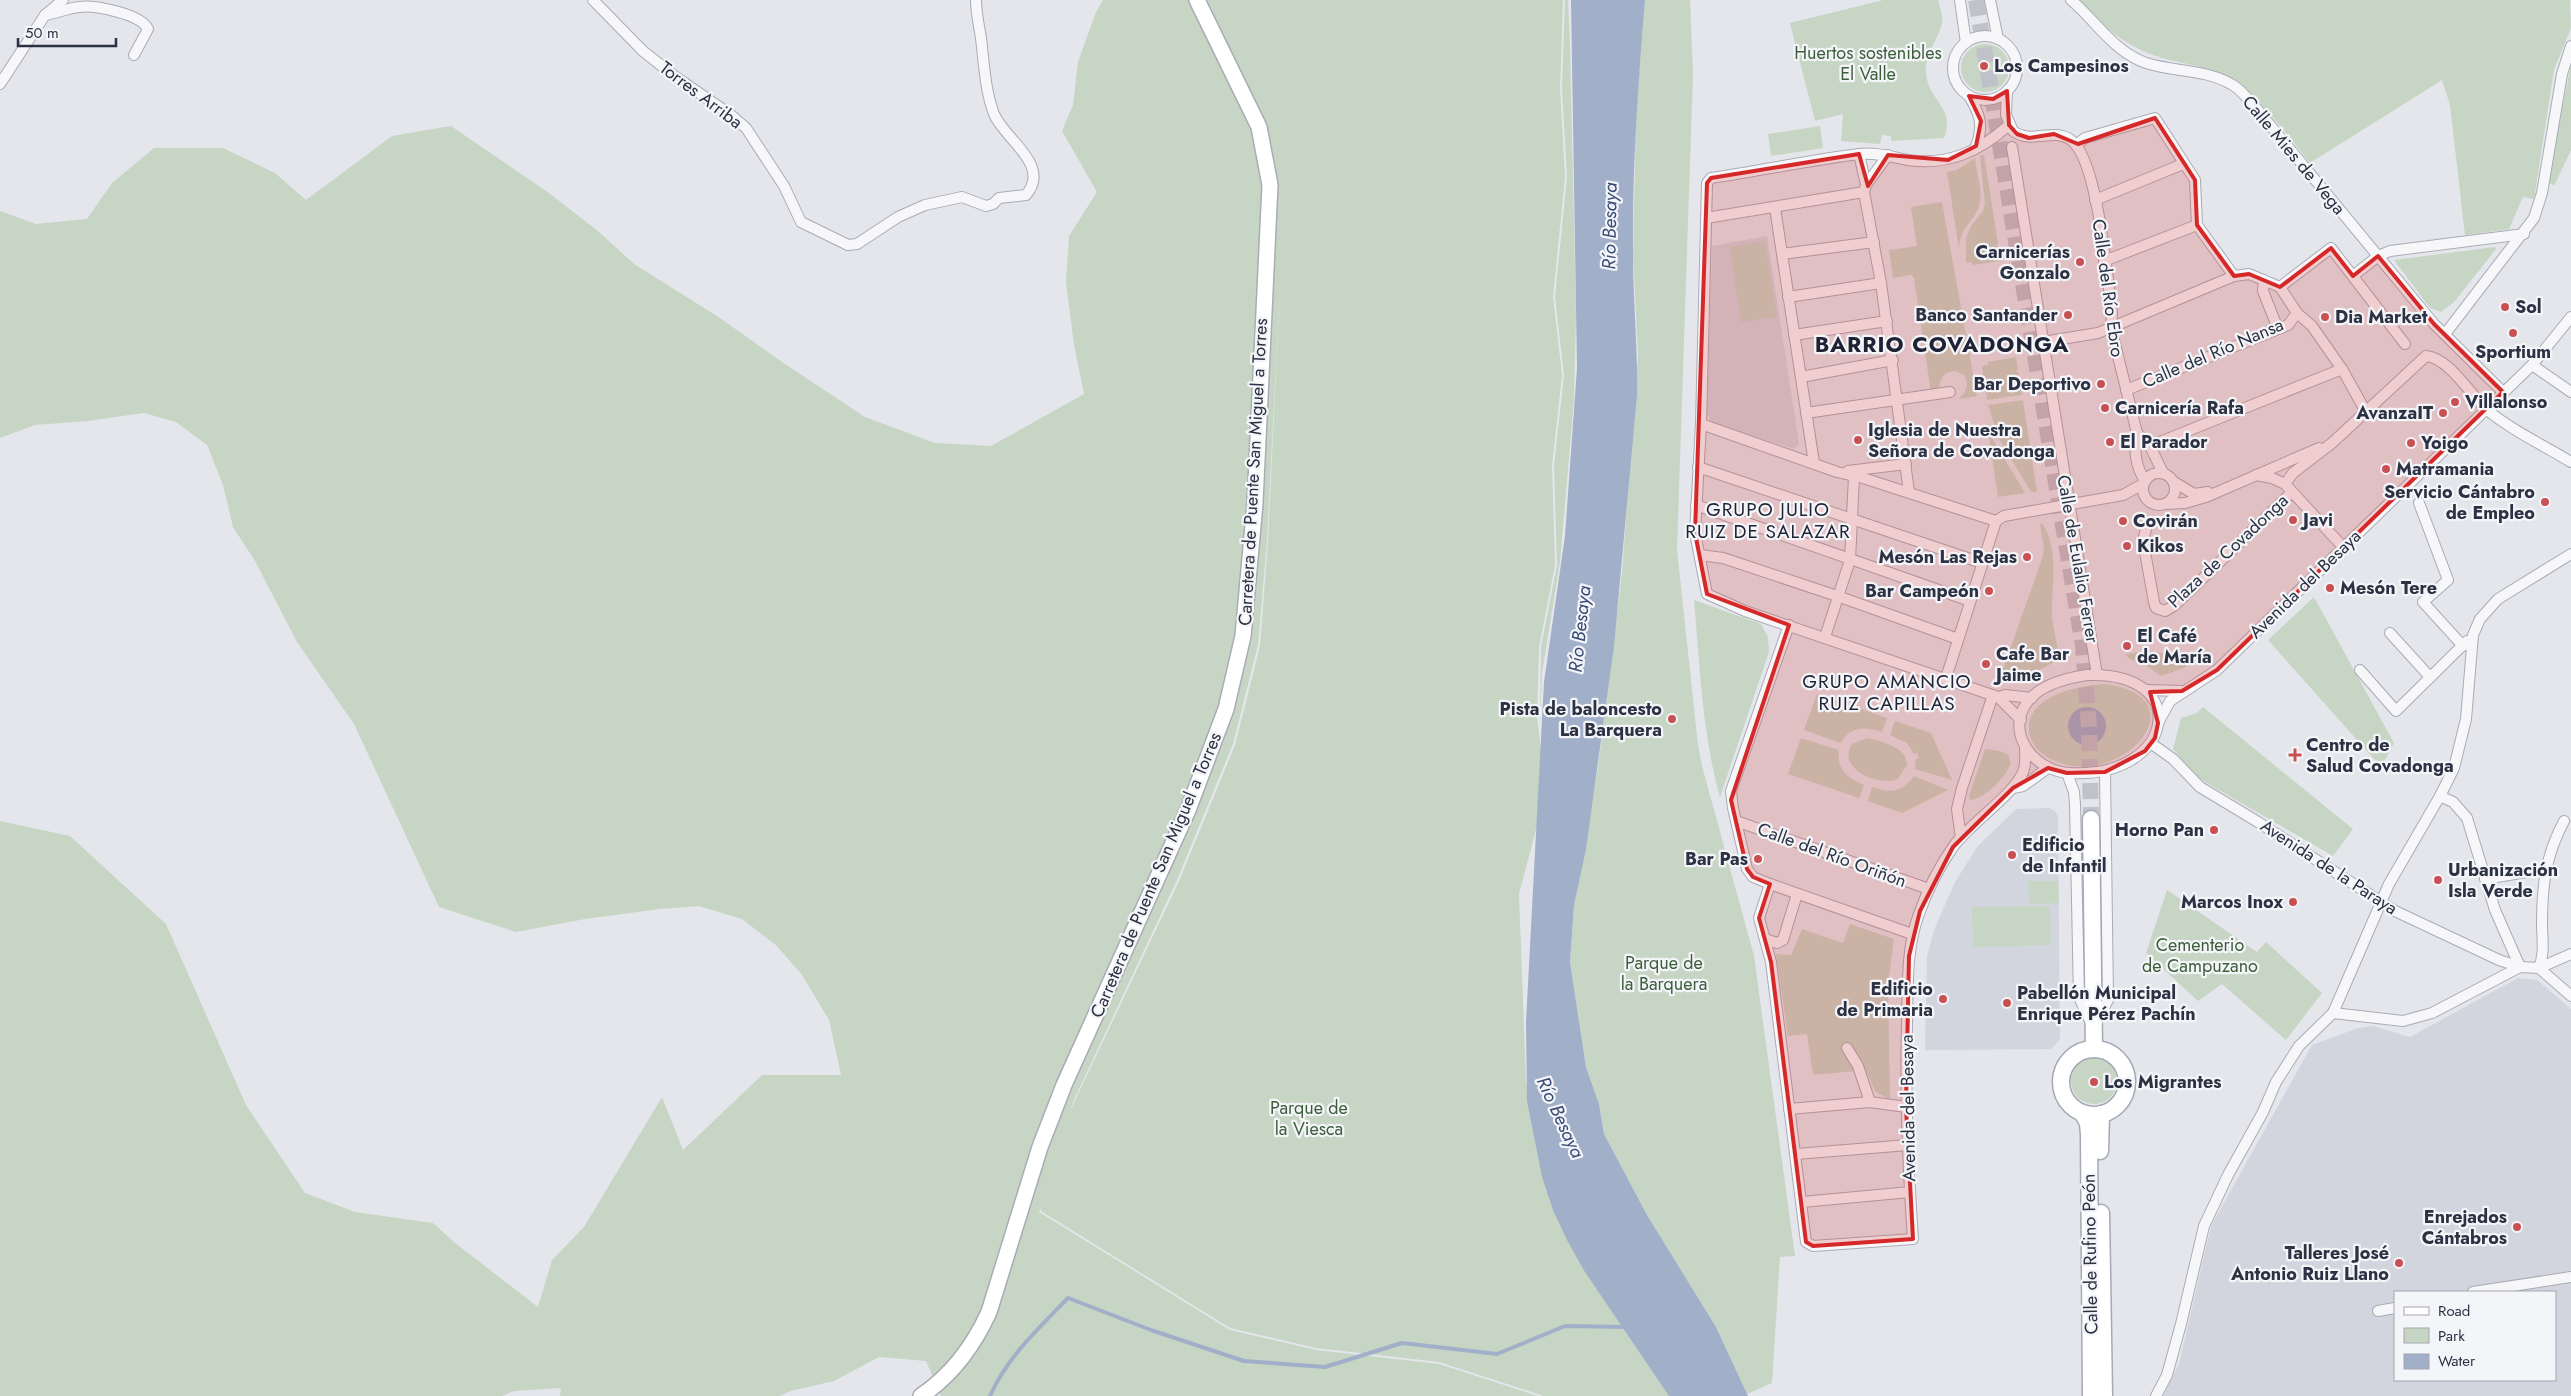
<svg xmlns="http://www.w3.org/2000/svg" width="2571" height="1396" viewBox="0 0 2571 1396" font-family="Jost,sans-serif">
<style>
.built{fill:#d2d5dd;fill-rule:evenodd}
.green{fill:#c7d5c5;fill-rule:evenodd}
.water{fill:#a1afc9}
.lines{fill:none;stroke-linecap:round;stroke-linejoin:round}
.stream{stroke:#a1afc9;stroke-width:4}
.primary-tunnel{stroke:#bfc2c9;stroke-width:16;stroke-dasharray:16 8;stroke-linecap:butt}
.street-casing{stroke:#a9acb5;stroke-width:12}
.secondary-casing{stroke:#a9acb5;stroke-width:18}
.primary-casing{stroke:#a4a9b6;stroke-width:19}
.street{stroke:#f7f7f9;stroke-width:10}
.secondary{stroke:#fff;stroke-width:15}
.primary{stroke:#fff;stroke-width:16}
.marked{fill:#d62828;fill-opacity:0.2;stroke:#d62828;stroke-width:4;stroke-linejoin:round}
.poi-dot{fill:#c95052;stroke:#f4f5f8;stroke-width:2}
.labels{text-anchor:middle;stroke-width:4.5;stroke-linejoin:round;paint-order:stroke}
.park-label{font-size:18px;fill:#3c5e3a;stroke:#f4f5f8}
.poi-label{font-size:18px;font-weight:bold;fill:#2c3143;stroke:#f4f5f8;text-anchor:start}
.street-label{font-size:18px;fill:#2c3143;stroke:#f4f5f8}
.water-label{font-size:19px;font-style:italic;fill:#384b76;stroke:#f4f5f8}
.neighbourhood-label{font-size:19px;letter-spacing:1px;fill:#1e2234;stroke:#f4f5f8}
.district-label{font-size:22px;font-weight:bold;letter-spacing:1px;fill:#1e2234;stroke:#f4f5f8}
</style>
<rect width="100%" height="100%" fill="#e4e6eb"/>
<g class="built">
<path d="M1767 236 1799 444 1794 449 1711 422 1707 414 1712 246Z"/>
<path d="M2049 808 2055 811 2058 816 2060 1039 2051 1049 1925 1050 1927 957 1934 930 1955 882 1978 846 2016 809Z"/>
<path d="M2518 978 2537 980 2571 1009V1396H2163L2179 1364 2211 1226 2312 1045 2358 1028 2373 1026 2410 1037ZM2395 1292H2555V1380H2395Z"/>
</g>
<g class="green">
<path d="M1103 0H1563L1560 88 1565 177 1553 297 1562 375 1552 466 1555 565 1539 647 1537 717 1546 791 1519 894 1526 1082 1552 1149 1686 1396H1544L1439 1362 1316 1348 1230 1328 1041 1211V1208L1039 1212 1230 1330 1316 1350 1439 1364 1538 1396H941L926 1361 879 1357 834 1381 790 1391 780 1396H560L561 1388 514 1391 502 1396H0V821L70 836 166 924 246 1105 305 1193 355 1212 433 1223 455 1243 538 1307 552 1260 584 1227 662 1097 683 1150 762 1075H841L829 1020 802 975 777 946 742 919 699 906 660 909 585 919 516 932 439 907 354 724 297 642 255 561 233 527 223 485 207 445 176 422 144 413 88 421 35 425 0 438V211L36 224 87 219 112 183 154 148H223L275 173 306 200 392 136 451 126 549 193 598 231 634 264 720 318 782 362 865 417 935 443 991 446 1084 394 1074 345 1066 282 1069 236 1097 192 1062 131 1073 105 1078 62 1096 12ZM1281 266 1268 541 1260 646 1235 745 1179 881 1070 1111 1074 1100 1177 880 1233 744 1258 645 1267 541Z"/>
<path d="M1565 0H1568L1570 44 1576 315 1574 400 1560 562 1542 673 1540 727 1541 647 1557 565 1554 466 1564 375 1555 297 1567 177 1562 88Z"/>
<path d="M1645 0H1690L1693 74 1677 550 1698 745 1702 766 1754 956 1795 1256 1780 1257 1772 1383 1747 1394 1716 1327 1647 1215 1604 1134 1599 1104 1586 1067 1570 962 1574 904 1598 768 1622 573 1638 355 1633 255 1636 111Z"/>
<path d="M1883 0H1938C1939 6 1944 17 1942 23 1938 41 1924 54 1926 74 1929 102 1956 107 1944 138L1891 141V136L1882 135 1880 144 1841 141 1843 114 1815 121 1790 23Z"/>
<path d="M2076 0H2570L2571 28 2554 70 2534 199 2523 197 2509 229 2465 235 2450 105 2442 80 2310 163C2284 130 2259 96 2221 76 2197 63 2180 64 2156 56 2122 44 2102 25 2076 0Z"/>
<circle cx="1985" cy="68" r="24"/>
<path d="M2571 64V150L2554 186 2548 181Z"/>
<path d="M1820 126 1823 148 1771 156 1768 134Z"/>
<path d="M1984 155 1998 243 1996 246H1998L2001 261 1972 265V262L1966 263V238L1971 226 1983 211 1985 203 1980 156Z"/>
<path d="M1975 158C1976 173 1984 192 1979 206 1973 224 1960 226 1959 249L1947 172 1957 170Z"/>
<path d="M1942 202 1977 396 1959 399C1966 392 1970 385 1964 375L1955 371C1944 371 1940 379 1939 389L1931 393 1914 278 1911 275 1893 278 1889 250 1917 246 1911 207Z"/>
<path d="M1765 241 1777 317 1741 322 1730 247Z"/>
<path d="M2495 247 2496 249 2454 302 2441 312 2430 308 2394 260Z"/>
<path d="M2016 357 2018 369 2016 372H2018L2022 395 1987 400 1982 366 1988 365V362Z"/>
<path d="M2023 400 2037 492H2031L1999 439 1988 405Z"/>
<path d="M1987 423 1992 438 2025 493 1998 497Z"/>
<path d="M2042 523C2060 550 2051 586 2052 616 2053 630 2058 645 2059 659L2019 682 2005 678 2002 672 2042 559 2044 548 2040 525Z"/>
<path d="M2314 597 2394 743 2383 764V769L2268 640Z"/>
<path d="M1694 600 1761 624 1768 637 1769 652 1720 797C1702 734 1700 666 1694 600Z"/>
<path d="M2147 651 2170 654 2186 664V667L2161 676 2145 665 2128 658 2126 654Z"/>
<path d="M2105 684C2204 697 2121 792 2053 760 2042 755 2034 748 2030 736 2020 697 2078 685 2105 684Z"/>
<path d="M1817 694 1887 718 1882 732C1866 727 1851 725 1841 743L1804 730Z"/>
<path d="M2203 707 2353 829 2333 856 2198 778 2173 749 2181 718 2197 713Z"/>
<path d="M1895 721 1931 733 1952 780 1915 769 1916 759 1919 758 1917 753 1914 754 1907 743 1890 735Z"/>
<path d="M1801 738 1839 750C1836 770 1848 778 1864 785L1859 798 1788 774Z"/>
<path d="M1867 738C1883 742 1906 746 1907 765L1898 779C1879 787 1836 769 1852 744Z"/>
<path d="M1985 749 2000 751 2008 755 2011 763C2006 777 1986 798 1970 800L1969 796Z"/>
<path d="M1914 776 1948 790 1902 813 1868 801 1872 787C1892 793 1901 793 1914 776Z"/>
<path d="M2028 881H2058L2059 903 2029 904Z"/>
<path d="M2167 890 2257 952 2266 942 2322 993 2286 1040 2222 984 2198 1001 2146 953Z"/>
<path d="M2050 906 2051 945 1973 947 1972 907Z"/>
<path d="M1850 924 1894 939 1888 985 1890 1100 1875 1091 1866 1070 1813 1075 1807 1034 1788 1036 1776 954 1791 955 1802 929 1843 943Z"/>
<circle cx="2094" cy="1081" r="23"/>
</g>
<g class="water">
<path d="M1571 0H1645C1638 85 1632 169 1633 255 1633 302 1638 348 1637 395L1614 646 1586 849 1574 905 1570 962 1586 1067 1599 1104 1604 1134 1647 1215 1716 1327 1748 1396H1669L1585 1272 1568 1242 1553 1210 1542 1177 1527 1101 1526 1022 1544 682 1565 536 1577 368Z"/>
<circle cx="2087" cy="726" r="19"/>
</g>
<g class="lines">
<path class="stream" d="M990 1396C1008 1356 1038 1329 1068 1298L1151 1330 1244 1361 1325 1367 1402 1343 1497 1354 1565 1326 1628 1327"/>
<path class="primary-tunnel" d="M1976 0 2083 646 2089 727 2091 819"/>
<g class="street-casing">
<g id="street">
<path d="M593 0 643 51 673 75 731 115 746 128 784 186 801 222 848 245 857 244 898 217 925 205 962 197 986 206 993 204 999 198 1026 195C1052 165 1004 139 994 114 985 90 984 63 981 38 979 26 976 13 976 0"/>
<path d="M1960 0 1966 43"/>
<path d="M1990 0 1998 39"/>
<path d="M2071 0C2096 21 2114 52 2146 63 2174 72 2205 69 2231 84 2239 88 2245 96 2251 102L2434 324 2503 392"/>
<path d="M45 15C57 13 68 8 79 7 95 5 141 14 148 29L134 55"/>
<circle cx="1985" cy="68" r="32"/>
<path d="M0 84 45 15 63 0"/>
<path d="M2007 91 2006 115 2013 131C2032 145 2053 127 2071 140 2098 160 2107 278 2112 313L2111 328 2137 433C2134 451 2135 465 2145 481"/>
<path d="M1969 96C1980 114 1984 126 1976 146"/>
<path d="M2009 125C1980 151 1948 166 1908 160 1892 157 1876 152 1859 154 1810 160 1760 171 1711 178L1707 183 1701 424 1695 533 1707 594 1745 611 1998 697 2021 720"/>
<path d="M2076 145 2085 138 2155 118 2195 180 2197 225 2234 276"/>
<path d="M2012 147 2097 675"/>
<path d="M1859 154 1866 185 1864 192 1881 283 1909 492"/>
<path d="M1866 185 1888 155"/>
<path d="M2095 200 2183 164"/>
<path d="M1775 208 1814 463"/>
<path d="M1706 218 1864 192"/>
<path d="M1782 254 1874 242"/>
<path d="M2104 261 2197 225"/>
<path d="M2353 276 2378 256 2390 251 2524 234"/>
<path d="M2264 280 2263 291 2278 329"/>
<path d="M2280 287 2331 248 2405 344"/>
<path d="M1788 297 1881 283"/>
<path d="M2445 334 2534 218 2542 193 2562 74 2571 46"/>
<path d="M1794 335 1887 321"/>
<path d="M2043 342 2098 333 2234 276 2249 274 2280 287 2297 313 2312 326 2342 369 2366 412"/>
<path d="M2532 365 2571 392"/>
<path d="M1801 377 1893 360"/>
<path d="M2126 390 2288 325 2297 313"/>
<path d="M1806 413 1950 392"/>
<path d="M1701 424 1837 472 1863 478 1996 521 2004 516 2123 495 2143 484"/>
<path d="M2137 433 2150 446 2163 473"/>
<path d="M2150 446 2342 369"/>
<path d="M1698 467 1982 563"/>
<path d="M1848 471 1906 464"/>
<circle cx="2159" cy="489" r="16"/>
<path d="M2256 475 2272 478 2285 484 2343 547"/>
<path d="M2174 482 2194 494 2208 492"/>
<path d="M2285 484 2293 473 2332 443 2426 356C2449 358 2470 394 2486 409 2511 430 2543 445 2571 462"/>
<path d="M2419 503 2448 580 2423 602 2463 646"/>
<path d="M2165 504 2185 503 2206 497 2319 448"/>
<path d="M1696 505 1970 601"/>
<path d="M2146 529 2143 541 2154 602 2156 608 2165 611 2175 605 2200 581 2292 492"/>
<path d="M1700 555 1723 558 1840 597 1958 639"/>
<path d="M1789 625 1731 791 1733 808 1747 869 1753 877 1770 884 1912 934"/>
<path d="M2390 633 2430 677"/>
<path d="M1825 637 1850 560 1854 476"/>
<path d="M2360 670 2396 711 2467 641"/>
<path d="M2087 675C2195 671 2174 779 2070 773 2037 772 2005 736 2026 704 2038 685 2067 678 2087 675Z"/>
<path d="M1946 678 1996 521"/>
<path d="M2146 690 2182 691"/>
<path d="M1998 697 2005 695 2032 698"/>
<path d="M2158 723 2170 701 2217 670 2532 365 2571 317"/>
<path d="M2152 744 2173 759 2200 787 2258 822 2395 911 2499 960 2520 967 2539 968 2571 954"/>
<path d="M2067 773 2074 792 2075 805 2079 997 2091 1023"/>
<path d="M2013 788 2023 786 2048 768"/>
<path d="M2440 796 2453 802 2467 818 2495 910 2520 967"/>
<path d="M1736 821 1929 889"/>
<path d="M1961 838 1957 809 1962 788 1993 695"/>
<path d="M2485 879 2544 869"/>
<path d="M1770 884 1759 918 1771 962 1806 1242 1813 1246 1913 1239C1908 1167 1905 1095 1907 1023 1908 986 1906 949 1919 914 1927 891 1939 867 1953 847 1970 823 2018 792 2024 769 2026 762 2025 754 2025 746"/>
<path d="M1765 939 1777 943 1783 940 1797 894"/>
<path d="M2539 968C2545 952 2542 939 2542 923 2542 884 2546 855 2564 821"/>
<path d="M2539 968 2571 996"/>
<path d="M2333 1013 2403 1021 2432 1013 2520 967"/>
<path d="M2095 1025 2108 1000 2105 772"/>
<path d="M1847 1048 1858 1066 1870 1102"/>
<path d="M1789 1109 1870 1102 1906 1107"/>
<path d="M1796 1154 1908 1145"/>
<path d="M1802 1202 1910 1192"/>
<path d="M2473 1292 2571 1277"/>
<path d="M2378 1311 2395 1308"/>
<path d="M2156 1396 2167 1375 2181 1324 2204 1226 2228 1175 2263 1112 2276 1082 2299 1046 2333 1013 2389 884 2440 796 2454 768 2466 719 2473 635 2480 619 2498 599 2571 554"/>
</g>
</g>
<g class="secondary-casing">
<path id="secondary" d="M921 1396C952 1375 974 1345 989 1312L1040 1147 1064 1085 1188 810 1226 709 1243 636 1255 503 1270 185 1259 127 1197 0"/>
</g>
<g class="primary-casing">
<g id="primary">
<path d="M2091 819 2094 1049"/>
<circle cx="2094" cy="1082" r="33"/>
<path d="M2083 1114 2088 1123 2089 1135 2091 1396"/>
<path d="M2100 1151 2101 1114"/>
<path d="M2101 1213 2104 1396"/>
</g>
</g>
<use href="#street" class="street"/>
<use href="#secondary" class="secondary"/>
<use href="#primary" class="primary"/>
</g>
<path class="marked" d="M2007 91 2009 125 2017 134 2029 138 2054 134 2078 144 2155 118 2195 180 2197 225 2234 276 2249 274 2280 287 2331 248 2353 276 2378 256 2434 324 2503 392 2217 670 2182 691 2150 692 2158 723 2155 738 2145 751 2105 772 2067 773 2048 768 2013 788 1953 847 1920 911 1909 956 1906 1107 1913 1239 1813 1246 1806 1242 1771 962 1759 918 1770 884 1753 877 1747 869 1731 800 1789 625 1707 594 1695 533 1707 183 1711 178 1859 154 1868 186 1888 155 1948 160 1976 146 1981 121 1969 96 1993 99Z"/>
<g class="poi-dot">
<circle cx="1984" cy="66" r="5"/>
<circle cx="2080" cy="262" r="5"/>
<circle cx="2505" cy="307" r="5"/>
<circle cx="2068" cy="315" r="5"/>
<circle cx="2325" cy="317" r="5"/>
<circle cx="2513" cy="333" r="5"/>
<circle cx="2101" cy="384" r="5"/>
<circle cx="2455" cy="402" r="5"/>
<circle cx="2105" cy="408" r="5"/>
<circle cx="2443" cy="413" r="5"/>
<circle cx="1858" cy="440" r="5"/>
<circle cx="2110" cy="442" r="5"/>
<circle cx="2411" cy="443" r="5"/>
<circle cx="2386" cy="469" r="5"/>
<circle cx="2545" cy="502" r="5"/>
<circle cx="2293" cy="520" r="5"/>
<circle cx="2123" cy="521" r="5"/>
<circle cx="2127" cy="546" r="5"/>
<circle cx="2027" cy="557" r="5"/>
<circle cx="2330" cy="588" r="5"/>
<circle cx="1989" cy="591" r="5"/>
<circle cx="2127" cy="646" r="5"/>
<circle cx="1986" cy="664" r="5"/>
<circle cx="1672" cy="719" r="5"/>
<path d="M2292.5 747.5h5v5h5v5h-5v5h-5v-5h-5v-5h5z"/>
<circle cx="2214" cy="830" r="5"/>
<circle cx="2012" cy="855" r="5"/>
<circle cx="1758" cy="859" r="5"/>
<circle cx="2438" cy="880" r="5"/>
<circle cx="2293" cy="902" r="5"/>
<circle cx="1943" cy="999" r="5"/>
<circle cx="2007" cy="1003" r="5"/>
<circle cx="2094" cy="1082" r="5"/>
<circle cx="2517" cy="1227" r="5"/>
<circle cx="2399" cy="1263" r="5"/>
</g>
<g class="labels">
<g class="park-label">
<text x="1868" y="59">Huertos sostenibles<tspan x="1868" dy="21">El Valle</tspan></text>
<text x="2200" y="951">Cementerio<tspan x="2200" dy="21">de Campuzano</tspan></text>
<text x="1664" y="969">Parque de<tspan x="1664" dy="21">la Barquera</tspan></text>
<text x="1309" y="1114">Parque de<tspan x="1309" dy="21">la Viesca</tspan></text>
</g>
<g class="poi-label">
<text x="1994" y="72">Los Campesinos</text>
<text x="2070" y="258" text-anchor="end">Carnicerías<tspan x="2070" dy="21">Gonzalo</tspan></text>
<text x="2515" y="313">Sol</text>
<text x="2058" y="321" text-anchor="end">Banco Santander</text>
<text x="2335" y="323">Dia Market</text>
<text x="2513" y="358" text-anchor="middle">Sportium</text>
<text x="2091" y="390" text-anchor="end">Bar Deportivo</text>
<text x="2465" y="408">Villalonso</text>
<text x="2115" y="414">Carnicería Rafa</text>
<text x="2433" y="419" text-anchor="end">AvanzaIT</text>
<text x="1868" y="436">Iglesia de Nuestra<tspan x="1868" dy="21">Señora de Covadonga</tspan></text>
<text x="2120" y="448">El Parador</text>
<text x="2421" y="449">Yoigo</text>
<text x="2396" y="475">Matramania</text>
<text x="2535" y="498" text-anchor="end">Servicio Cántabro<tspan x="2535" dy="21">de Empleo</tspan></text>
<text x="2303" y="526">Javi</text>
<text x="2133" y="527">Covirán</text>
<text x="2137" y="552">Kikos</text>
<text x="2017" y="563" text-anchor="end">Mesón Las Rejas</text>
<text x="2340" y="594">Mesón Tere</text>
<text x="1979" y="597" text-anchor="end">Bar Campeón</text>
<text x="2137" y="642">El Café<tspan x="2137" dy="21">de María</tspan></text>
<text x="1996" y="660">Cafe Bar<tspan x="1996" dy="21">Jaime</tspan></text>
<text x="1662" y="715" text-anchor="end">Pista de baloncesto<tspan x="1662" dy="21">La Barquera</tspan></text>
<text x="2306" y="751">Centro de<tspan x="2306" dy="21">Salud Covadonga</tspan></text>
<text x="2204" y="836" text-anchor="end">Horno Pan</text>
<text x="2022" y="851">Edificio<tspan x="2022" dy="21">de Infantil</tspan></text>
<text x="1748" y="865" text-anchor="end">Bar Pas</text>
<text x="2448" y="876">Urbanización<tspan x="2448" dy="21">Isla Verde</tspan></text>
<text x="2283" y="908" text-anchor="end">Marcos Inox</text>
<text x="1933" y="995" text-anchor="end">Edificio<tspan x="1933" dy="21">de Primaria</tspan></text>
<text x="2017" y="999">Pabellón Municipal<tspan x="2017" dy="21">Enrique Pérez Pachín</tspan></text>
<text x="2104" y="1088">Los Migrantes</text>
<text x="2507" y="1223" text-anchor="end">Enrejados<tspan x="2507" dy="21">Cántabros</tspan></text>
<text x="2389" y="1259" text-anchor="end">Talleres José<tspan x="2389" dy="21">Antonio Ruiz Llano</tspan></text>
</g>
<g class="street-label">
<text transform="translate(701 95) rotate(37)" y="6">Torres Arriba</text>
<text transform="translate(2294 155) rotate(50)" y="6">Calle Mies de Vega</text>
<text transform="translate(2108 288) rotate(82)" y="6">Calle del Río Ebro</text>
<text transform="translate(2213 353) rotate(-23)" y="6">Calle del Río Nansa</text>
<text transform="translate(1253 472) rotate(-87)" y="6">Carretera de Puente San Miguel a Torres</text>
<text transform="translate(2228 551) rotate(-43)" y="6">Plaza de Covadonga</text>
<text transform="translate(2078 559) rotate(80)" y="6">Calle de Eulalio Ferrer</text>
<text transform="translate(2305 584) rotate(-44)" y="6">Avenida del Besaya</text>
<text transform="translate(1832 855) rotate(20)" y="6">Calle del Río Oriñón</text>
<text transform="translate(2329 867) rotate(33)" y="6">Avenida de la Paraya</text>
<text transform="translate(1156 875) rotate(-67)" y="6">Carretera de Puente San Miguel a Torres</text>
<text transform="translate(1908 1108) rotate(-91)" y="6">Avenida del Besaya</text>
<text transform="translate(2090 1254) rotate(-91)" y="6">Calle de Rufino Peón</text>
</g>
<g class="water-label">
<text transform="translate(1609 226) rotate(-89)" y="7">Río Besaya</text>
<text transform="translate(1579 629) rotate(-84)" y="7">Río Besaya</text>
<text transform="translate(1561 1117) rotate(65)" y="7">Río Besaya</text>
</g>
<g class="neighbourhood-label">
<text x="1768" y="516">GRUPO JULIO<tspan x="1768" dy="22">RUIZ DE SALAZAR</tspan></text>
<text x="1887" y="688">GRUPO AMANCIO<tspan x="1887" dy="22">RUIZ CAPILLAS</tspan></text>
</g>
<g class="district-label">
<text x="1942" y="352">BARRIO COVADONGA</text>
</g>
</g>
<rect x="2394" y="1291" width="162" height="90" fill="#f4f5f8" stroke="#a4a7b0"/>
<rect x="2404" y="1307" width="25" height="8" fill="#ffffff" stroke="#a4a7b0"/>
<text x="2438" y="1316" font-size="15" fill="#2c3143">Road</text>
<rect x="2404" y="1328" width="25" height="15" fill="#c7d5c5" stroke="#a4a7b0"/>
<text x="2438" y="1341" font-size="15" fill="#2c3143">Park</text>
<rect x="2404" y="1354" width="25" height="15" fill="#a1afc9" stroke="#a4a7b0"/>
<text x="2438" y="1366" font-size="15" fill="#2c3143">Water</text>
<path d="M18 38v8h98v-8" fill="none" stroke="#2c3143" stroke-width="2.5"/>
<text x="25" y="38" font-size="15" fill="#2c3143" stroke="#f4f5f8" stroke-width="4" paint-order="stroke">50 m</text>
</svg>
